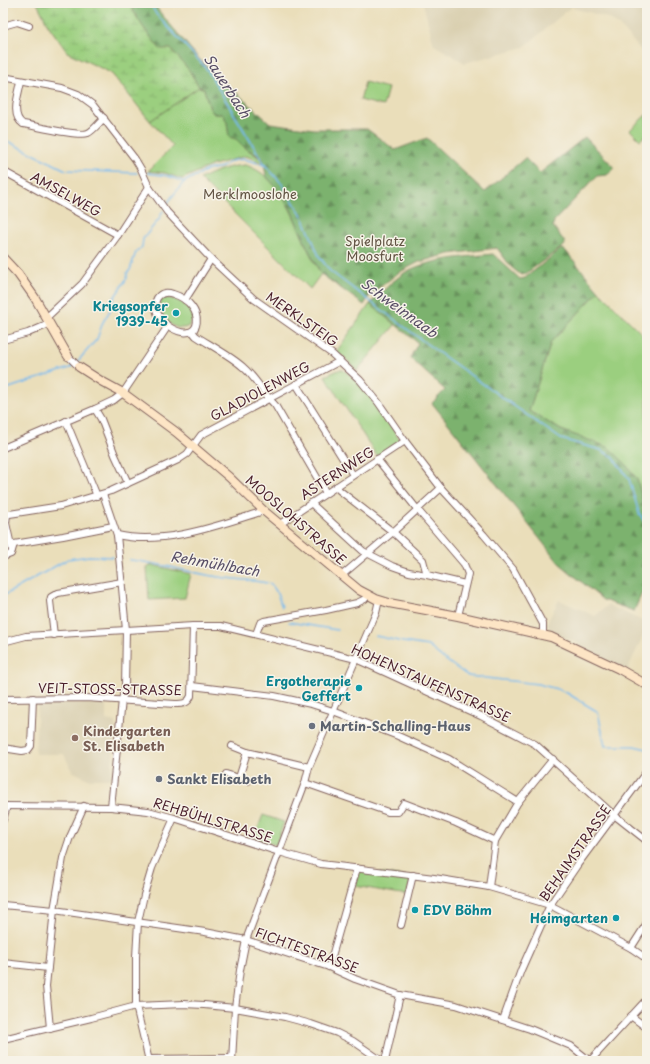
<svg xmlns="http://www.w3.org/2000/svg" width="650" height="1064" viewBox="0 0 650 1064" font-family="'Playpen Sans',sans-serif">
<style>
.built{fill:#dad0b1}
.green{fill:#9bcf7f;stroke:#727755}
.forest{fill:url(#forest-firs);stroke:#63684c}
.wetland{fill:url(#wetland-marsh);stroke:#727755}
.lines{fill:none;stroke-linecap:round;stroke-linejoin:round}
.stream{stroke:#78bbee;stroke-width:1.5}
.street-casing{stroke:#82625d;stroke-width:8}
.secondary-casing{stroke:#82625d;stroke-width:10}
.street{stroke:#fff;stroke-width:6}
.secondary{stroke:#fde5c5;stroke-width:8}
.culture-dot{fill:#0f9aa8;stroke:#f7f3e8;stroke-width:1.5}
.worship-dot{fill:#6b7280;stroke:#f7f3e8;stroke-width:1.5}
.education-dot{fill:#8d6e63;stroke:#f7f3e8;stroke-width:1.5}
.labels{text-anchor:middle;stroke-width:3;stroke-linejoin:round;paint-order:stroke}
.street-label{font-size:13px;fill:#4a1f2b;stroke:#f7f3e8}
.park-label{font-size:13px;fill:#625444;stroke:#f7f3e8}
.culture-label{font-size:13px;font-weight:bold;fill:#0d838f;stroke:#f7f3e8;text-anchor:end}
.worship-label{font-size:13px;font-weight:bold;fill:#5b616d;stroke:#f7f3e8;text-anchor:start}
.education-label{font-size:13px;font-weight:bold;fill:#785e54;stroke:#f7f3e8;text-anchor:start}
.water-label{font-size:14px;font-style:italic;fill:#584e66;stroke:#f7f3e8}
</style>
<defs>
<pattern id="forest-firs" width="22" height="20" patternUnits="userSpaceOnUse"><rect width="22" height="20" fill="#7cb26e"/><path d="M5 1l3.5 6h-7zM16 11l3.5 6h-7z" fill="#68905b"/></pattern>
<pattern id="wetland-marsh" width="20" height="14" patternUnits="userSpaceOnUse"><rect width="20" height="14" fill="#9bcf7f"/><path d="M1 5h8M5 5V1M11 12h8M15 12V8" fill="none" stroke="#87b16e"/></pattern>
</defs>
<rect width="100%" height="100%" fill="#f7f3e8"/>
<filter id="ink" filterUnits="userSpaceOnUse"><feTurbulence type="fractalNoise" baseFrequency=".025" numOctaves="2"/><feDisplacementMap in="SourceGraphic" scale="8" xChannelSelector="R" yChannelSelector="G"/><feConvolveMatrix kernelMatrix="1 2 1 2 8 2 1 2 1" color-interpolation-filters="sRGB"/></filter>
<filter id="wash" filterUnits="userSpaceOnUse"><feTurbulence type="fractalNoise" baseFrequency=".012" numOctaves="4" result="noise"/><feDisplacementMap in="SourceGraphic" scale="16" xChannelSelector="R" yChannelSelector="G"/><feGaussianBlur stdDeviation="0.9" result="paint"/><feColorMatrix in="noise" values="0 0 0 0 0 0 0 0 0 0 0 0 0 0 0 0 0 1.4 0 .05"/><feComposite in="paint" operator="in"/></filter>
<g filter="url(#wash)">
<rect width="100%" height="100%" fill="#eadeba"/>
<g class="built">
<path d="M423 3H576L524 47 465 63 434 45Z"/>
<path d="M578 3H647V58L624 30 610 19 592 13 572 8Z"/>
<path d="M559 600 595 616 608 605 647 623V628L627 670 582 645 550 631 547 623Z"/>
<path d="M38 702 106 704V720L116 722 111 779H88L72 771 64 754H35Z"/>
</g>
<g class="green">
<path d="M365 82 388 88 383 106 360 100Z"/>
<path d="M199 87 204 89 210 109 214 114H223L227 122 229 136 236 139 244 147 262 160 263 163 246 156 213 165 182 179 165 173 148 171 173 146 150 121Z"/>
<path d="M647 114V134L640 140 630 130Z"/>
<path d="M246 165C280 177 292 213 305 243 310 254 315 264 321 274L310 289 200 179C215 171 229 166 246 165Z"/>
<path d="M599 291 647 339V515L608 448 561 430 529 411 551 342Z"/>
<path d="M165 298C177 298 193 306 193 319 191 322 190 326 187 327 172 333 154 312 162 299Z"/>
<path d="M370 304 395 325 357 371 346 359 336 352Z"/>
<path d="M341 369C363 380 386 419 400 440L377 456 325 376Z"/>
<path d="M152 565 191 574 185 598 149 600 147 568Z"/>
<path d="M263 815 284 822 276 845 254 838Z"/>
<path d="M359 870 411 878 407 895 355 886Z"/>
</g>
<g class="forest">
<path d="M130 3H155L158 10 200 60 270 123 314 129H367L395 150 427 138 485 192 525 158 540 173 585 137 615 168 607 175 597 176 554 221 553 226 564 241 565 245 525 274 521 275 511 267 497 248 449 254 419 262 398 273 370 295 364 305 321 274 306 245 291 210 280 192 266 176 263 159 244 147 236 139 229 137 227 122 223 114H214L210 109 204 89 199 87 188 69 171 49 160 50C149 35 136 20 130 3Z"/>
<path d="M561 249 565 250 599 291 551 342 529 411 561 430 608 447 624 462 637 479 647 515V595L642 593 634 611 603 600 559 563 432 403 445 390 410 358 418 343 370 304C379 295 389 284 400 276 421 259 467 257 493 254L520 279 525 278Z"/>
</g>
<path class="wetland" d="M37 3H130C136 20 149 35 160 49H171L188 69 199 87 150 121 111 73 67 52 48 25Z"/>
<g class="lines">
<g class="stream">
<path d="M150 3 156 14 206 68 265 165"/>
<path d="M3 139 66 170 137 173"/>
<path d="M147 173 168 176 184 182"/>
<path d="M165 207 171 198 184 182 207 170 222 167 231 161 244 159 261 164 266 166 282 184 303 217 319 256 330 271 435 350 561 439 601 450 613 457 629 479 639 513 647 526"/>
<path d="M77 362 97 339 103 322 112 307 114 298 127 278V273L130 270 136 252 142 247 143 239 159 219 163 211"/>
<path d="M3 390 70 368 74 364"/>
<path d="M130 560C158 563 185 571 213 576 232 580 252 579 271 584L276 591 282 607"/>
<path d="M3 596 68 559 89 556 113 557"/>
<path d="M289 622 337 630"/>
<path d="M376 636 403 642 428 646 444 659 468 676 538 684 557 689 567 693 598 712 605 746H634L647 749"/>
</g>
</g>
</g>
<g filter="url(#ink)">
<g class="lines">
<g class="street-casing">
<g id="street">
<path d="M3 26 17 22 29 26"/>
<path d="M3 77 62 88 78 94 93 105 135 159 141 169 149 187 167 212 211 259 254 299 332 354 360 380 378 402 405 441 441 488 484 535 513 569 543 624V636"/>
<path d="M21 81C19 94 10 115 23 124 35 126 79 137 88 133 93 131 99 123 104 118"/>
<path d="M3 171 118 235"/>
<path d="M185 300 211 259"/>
<path d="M46 318 82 284 118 235 149 187"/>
<path d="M192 331 196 336C210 345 231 356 243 367 256 378 263 393 275 405L326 493"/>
<path d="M3 340 28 333 49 324"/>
<path d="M68 356 79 367"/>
<path d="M296 384 353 475"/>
<path d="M95 409 101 419 115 455 128 483"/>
<path d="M66 421 97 496"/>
<path d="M3 448 95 409 114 400 123 393 168 326C204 349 207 304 173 294 162 290 153 297 156 309 157 316 163 321 168 326"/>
<path d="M377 459 417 509 464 564 468 574 458 616"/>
<path d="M337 486 339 490 393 532 423 560 427 575"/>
<path d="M103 494 117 535 126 630 125 687 122 700 111 807"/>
<path d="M311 503 314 506 363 551 392 566 409 572 427 575 465 584"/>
<path d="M3 515 61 506 111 491 178 460 187 454 201 435 340 361"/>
<path d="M7 515 6 523 12 550"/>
<path d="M280 524 405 441"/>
<path d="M117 535C164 546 219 525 264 511"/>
<path d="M3 557 11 554 14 544 63 536 113 526"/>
<path d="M341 576 393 532 441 488"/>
<path d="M256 634 260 623 264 621 326 610 357 603 365 599 368 594"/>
<path d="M54 635 50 601 51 597 58 593 122 582"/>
<path d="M3 642 26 636 193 626H221L356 659 481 716 535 744 614 815 647 841"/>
<path d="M192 686 274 696 311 704 333 711 398 736 449 759 518 802"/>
<path d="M3 699 86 698 175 704C182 704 188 704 191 696L193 626"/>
<path d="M232 746 247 752"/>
<path d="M3 748 22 751 28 750 31 746 33 698"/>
<path d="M226 774 239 778 247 752 309 767"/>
<path d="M239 778 248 781"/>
<path d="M305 783 388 812H398L404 803 456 823 495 841"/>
<path d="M3 806 111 807 148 811 174 818 279 852 321 864 434 878 489 887 550 905 631 948 647 959"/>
<path d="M3 820 7 806"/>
<path d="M489 887 495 841 518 802 553 759"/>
<path d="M3 905 54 910 205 932 246 940 329 967 355 979 400 995 456 1005 530 1029 571 1046 590 1061"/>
<path d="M401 925 413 875"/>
<path d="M631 948 647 923"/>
<path d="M3 963 48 968"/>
<path d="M329 967 357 868"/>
<path d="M631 1016 647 1028"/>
<path d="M503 1020 521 970 550 905 578 864 647 771"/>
<path d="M50 1028 46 986 54 910 63 858 70 837 84 806"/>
<path d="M3 1039 91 1018 136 1006 184 1004 204 1005 235 1008 285 1017 311 1024 337 1033 353 1041 382 1061"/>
<path d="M149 1059 232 1058"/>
<path d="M149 1061 136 1006V957L138 922 144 895 152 868 174 818"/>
<path d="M232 1061 235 1008 240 970 246 940 305 783 309 767 376 613 379 600"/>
<path d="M385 1061 400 995"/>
<path d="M590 1061 647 999"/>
</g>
</g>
<g class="secondary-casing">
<g id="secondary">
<path d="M3 258 18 274 35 298 68 356"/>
<path d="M79 367 101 381 123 393 176 432 229 477 264 511 359 590 376 599 389 603 458 616 551 637 619 669 647 685"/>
</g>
</g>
<use href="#street" class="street"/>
<use href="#secondary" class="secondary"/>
</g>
</g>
<g class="culture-dot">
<circle cx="176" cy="313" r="4"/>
<circle cx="359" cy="688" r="4"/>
<circle cx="415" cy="910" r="4"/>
<circle cx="616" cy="918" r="4"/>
</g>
<g class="worship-dot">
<circle cx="312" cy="726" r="4"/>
<circle cx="159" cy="779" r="4"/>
</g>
<circle class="education-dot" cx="75" cy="738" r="4"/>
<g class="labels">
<g class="street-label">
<text transform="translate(66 194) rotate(29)" y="5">AMSELWEG</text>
<text transform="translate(302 319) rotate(35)" y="5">MERKLSTEIG</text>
<text transform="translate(260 391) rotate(-28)" y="5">GLADIOLENWEG</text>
<text transform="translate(337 473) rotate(-33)" y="5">ASTERNWEG</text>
<text transform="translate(296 520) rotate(41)" y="5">MOOSLOHSTRASSE</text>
<text transform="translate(431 683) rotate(24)" y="5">HOHENSTAUFENSTRASSE</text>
<text transform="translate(110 689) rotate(1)" y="5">VEIT-STOSS-STRASSE</text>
<text transform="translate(213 820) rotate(17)" y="5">REHBÜHLSTRASSE</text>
<text transform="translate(575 853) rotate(-55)" y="5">BEHAIMSTRASSE</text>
<text transform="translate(307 950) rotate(20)" y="5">FICHTESTRASSE</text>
</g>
<g class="park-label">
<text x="250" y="199">Merklmooslohe</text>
<text x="375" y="246">Spielplatz<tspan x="375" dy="15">Moosfurt</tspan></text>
</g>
<g class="culture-label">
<text x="168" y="311">Kriegsopfer<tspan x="168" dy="15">1939-45</tspan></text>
<text x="351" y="686">Ergotherapie<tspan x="351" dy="15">Geffert</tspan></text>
<text x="423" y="915" text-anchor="start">EDV Böhm</text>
<text x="608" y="923">Heimgarten</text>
</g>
<g class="worship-label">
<text x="320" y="731">Martin-Schalling-Haus</text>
<text x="167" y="784">Sankt Elisabeth</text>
</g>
<g class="education-label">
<text x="83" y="736">Kindergarten<tspan x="83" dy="15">St. Elisabeth</tspan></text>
</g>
<g class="water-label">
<text transform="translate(227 86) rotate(57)" y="5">Sauerbach</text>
<text transform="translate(399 308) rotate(36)" y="5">Schweinnaab</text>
<text transform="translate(215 564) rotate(10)" y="5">Rehmühlbach</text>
</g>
</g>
<rect width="650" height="1064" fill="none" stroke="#f7f3e8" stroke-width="16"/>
</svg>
